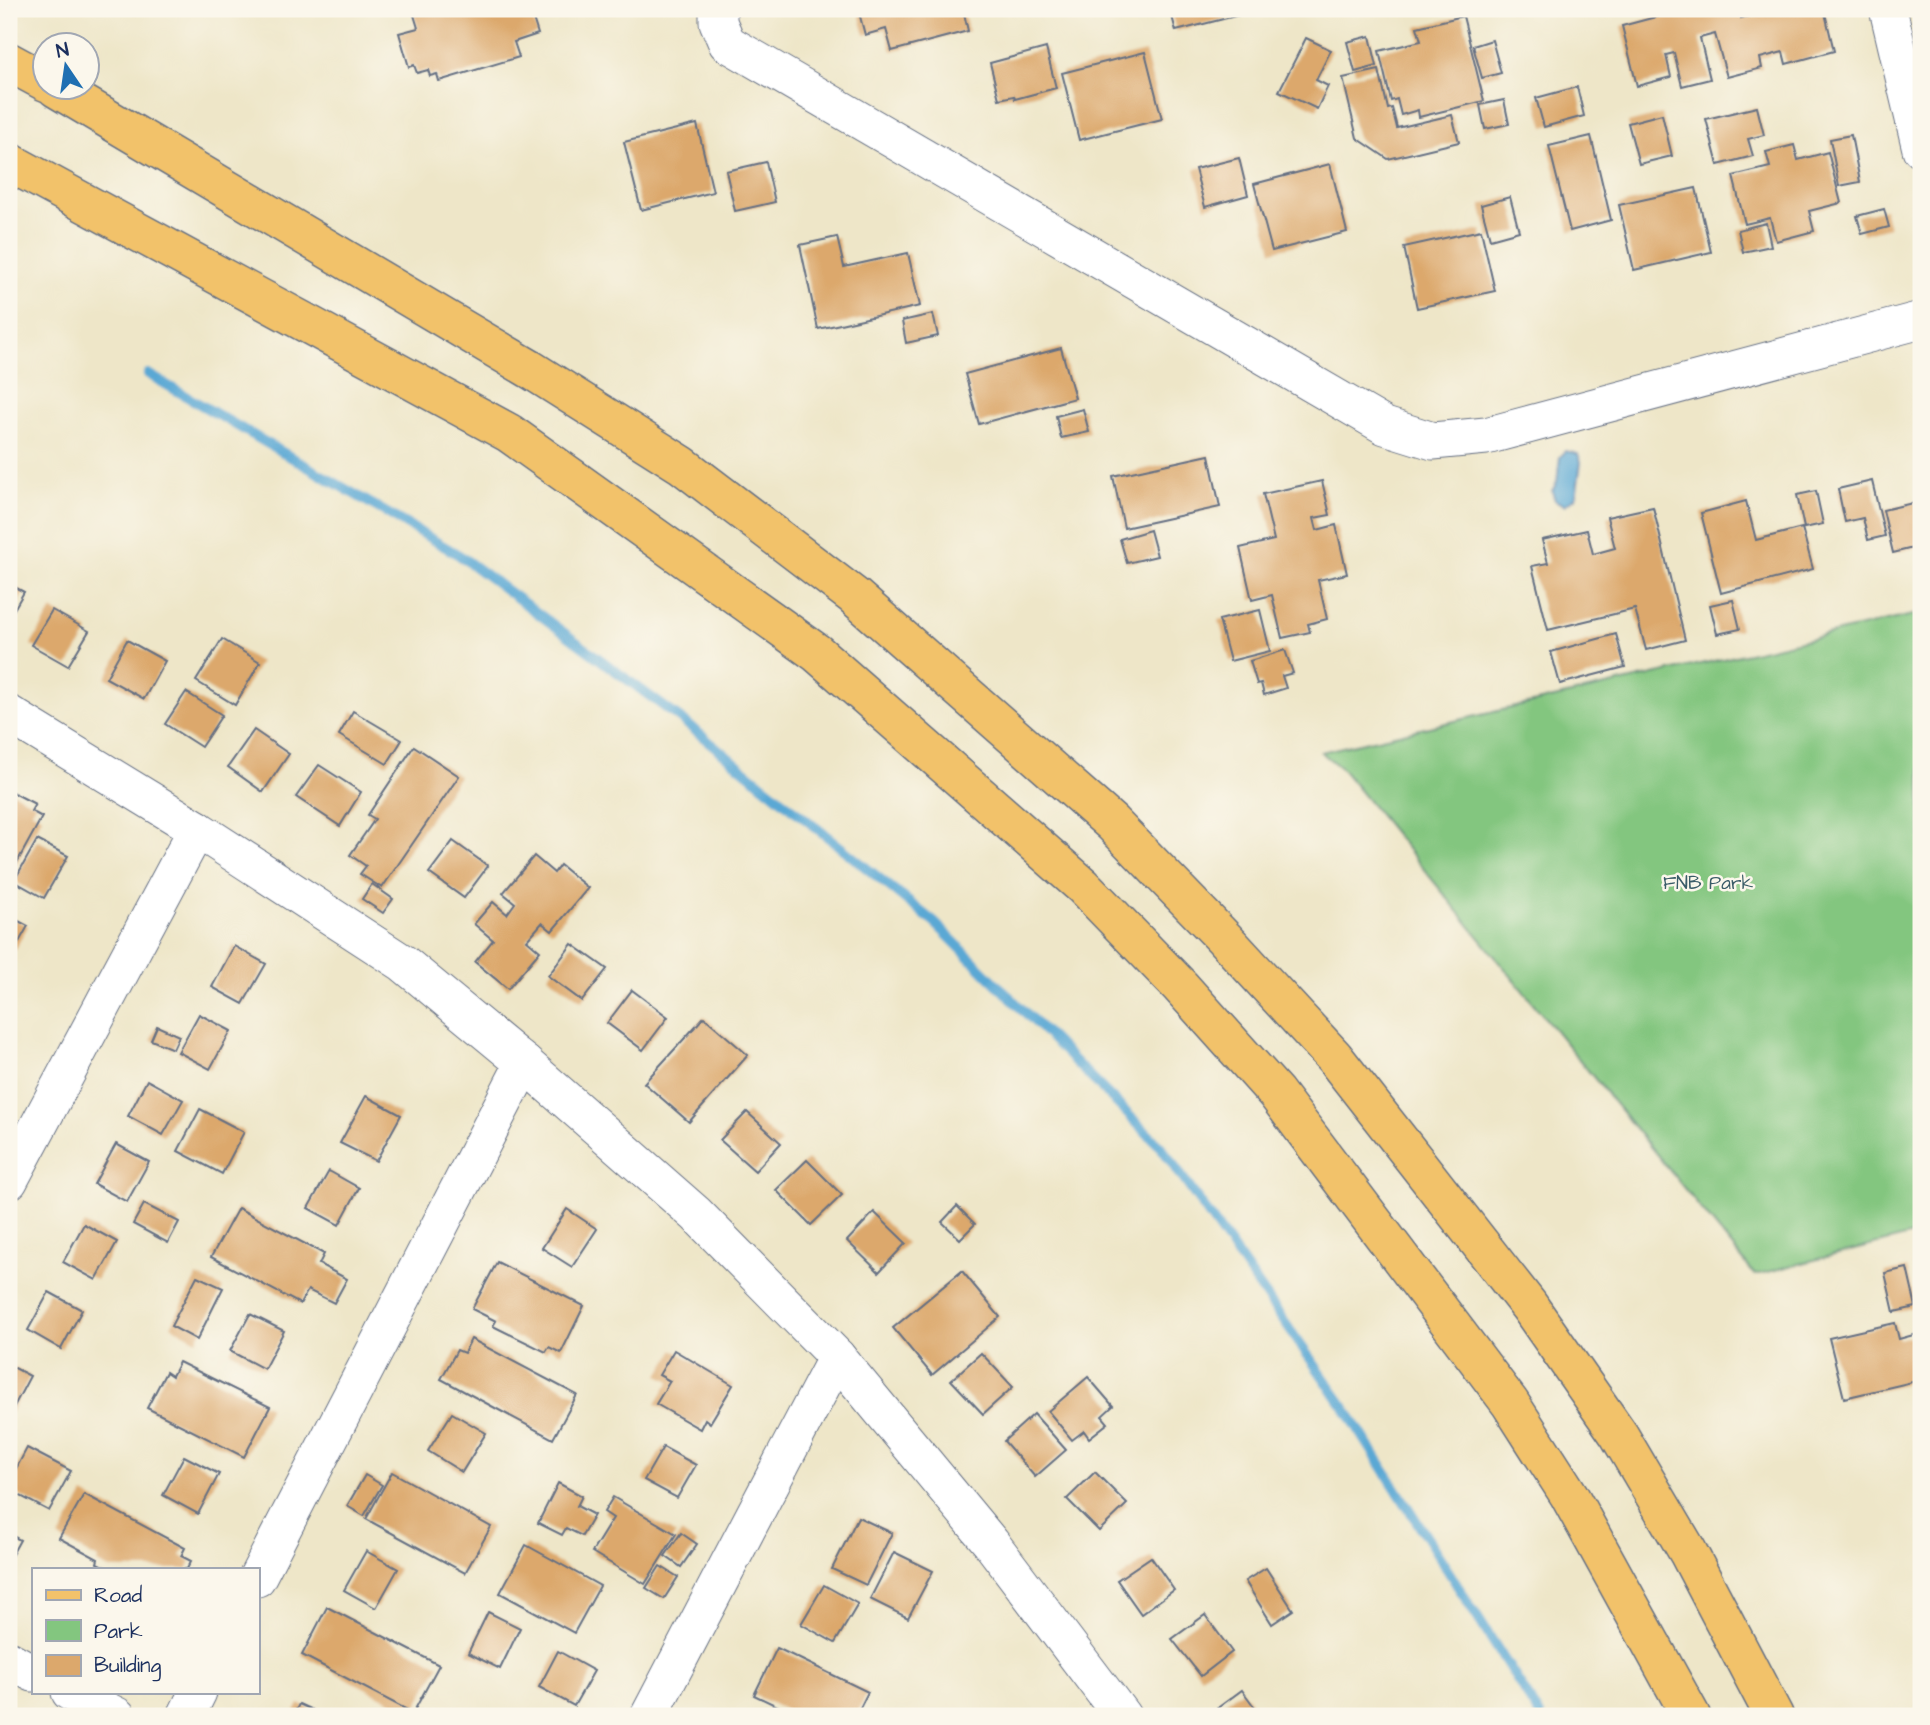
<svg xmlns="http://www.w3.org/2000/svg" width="1930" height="1725" viewBox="0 0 1930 1725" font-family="'Architects Daughter',sans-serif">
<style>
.green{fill:#83c67f;stroke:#4f7a6e;stroke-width:2}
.water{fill:#5aa8d4;stroke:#3a6c99;stroke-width:2}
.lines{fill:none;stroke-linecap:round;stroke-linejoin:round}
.stream{stroke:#5aa8d4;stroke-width:10}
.building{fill:#dca86c}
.minor-casing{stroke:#656f83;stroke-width:39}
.primary-casing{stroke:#656f83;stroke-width:41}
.minor{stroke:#fff;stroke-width:37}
.primary{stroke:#f2c26a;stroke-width:38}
.labels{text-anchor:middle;stroke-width:5;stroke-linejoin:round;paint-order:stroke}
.park-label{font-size:19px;fill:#3a5c68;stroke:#fbf7ec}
</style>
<rect width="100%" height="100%" fill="#fbf7ec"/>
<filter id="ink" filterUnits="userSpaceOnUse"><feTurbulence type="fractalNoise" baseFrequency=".0143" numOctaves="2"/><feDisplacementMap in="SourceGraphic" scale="14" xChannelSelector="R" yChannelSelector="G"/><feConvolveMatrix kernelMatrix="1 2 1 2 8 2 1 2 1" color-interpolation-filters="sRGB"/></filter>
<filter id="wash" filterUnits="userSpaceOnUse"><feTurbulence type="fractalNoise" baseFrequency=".00686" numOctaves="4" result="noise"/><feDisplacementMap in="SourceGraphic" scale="28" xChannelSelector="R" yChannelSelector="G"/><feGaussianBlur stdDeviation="1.57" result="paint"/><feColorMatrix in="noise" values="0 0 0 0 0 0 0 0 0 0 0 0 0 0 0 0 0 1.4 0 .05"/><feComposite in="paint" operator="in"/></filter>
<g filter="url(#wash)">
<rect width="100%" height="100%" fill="#eee6c8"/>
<path class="green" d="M1921 613V1233L1755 1275 1342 769 1321 752Z"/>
<path class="water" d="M1566 451 1578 454 1581 462 1576 497 1564 505 1555 500 1552 491 1557 482 1560 457Z"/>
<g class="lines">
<path class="stream" d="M148 374 459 555 682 720 935 923 1161 1147 1345 1408 1540 1716"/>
</g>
<g id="blocks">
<g class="building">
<path d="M434 9H530L538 34 514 42 519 57 439 81 437 74 430 76 428 70 417 73 414 65 409 67 399 33 418 28 414 15Z"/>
<path d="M858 9H963L968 31 892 51 886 29 865 35Z"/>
<path d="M1170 9H1259V10L1176 31Z"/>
<path d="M1666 9H1739L1741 18 1777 9H1824L1834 51 1786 64 1783 52 1760 58 1762 68 1727 77 1715 34 1700 38 1710 79 1682 86 1674 53 1666 55 1671 77 1637 86 1622 26 1667 14Z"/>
<path d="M1463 16 1484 101 1419 117 1418 110 1401 115 1397 99 1391 101 1379 51 1421 41 1417 27Z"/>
<path d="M1370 36 1377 66 1355 72 1347 42Z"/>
<path d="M1306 38 1331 50 1316 80 1328 86 1317 109 1279 91Z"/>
<path d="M1492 40 1501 73 1482 78 1473 46Z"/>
<path d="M1046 48 1056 88 1015 99 1014 96 999 99 990 63Z"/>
<path d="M1145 52 1162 119 1079 140 1062 73Z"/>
<path d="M1379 70 1388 109 1392 108 1397 128 1452 115 1459 142 1388 159 1357 138 1343 78Z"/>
<path d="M1577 87 1584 116 1544 127 1536 98Z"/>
<path d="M1504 100 1509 124 1485 129 1480 105Z"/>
<path d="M1757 107 1764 135 1748 139 1753 156 1718 165 1706 119Z"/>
<path d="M1662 114 1672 156 1639 164 1628 123Z"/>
<path d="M697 124 713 192 641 210 624 142Z"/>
<path d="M1851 135 1860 182 1839 186 1830 139Z"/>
<path d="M1591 136 1611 220 1570 231 1549 146Z"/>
<path d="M1794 145 1798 160 1828 152 1841 203 1809 211 1814 231 1776 241 1770 218 1745 224 1733 176 1770 167 1766 152Z"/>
<path d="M1239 158 1248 195 1205 207 1195 169Z"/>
<path d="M766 162 775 202 735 211 726 171Z"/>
<path d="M1330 164 1347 232 1272 251 1254 184Z"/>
<path d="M1696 188 1711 252 1634 270 1619 205Z"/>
<path d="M1510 197 1519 231 1490 239 1481 205Z"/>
<path d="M1884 209 1889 227 1862 234 1857 216Z"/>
<path d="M1766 223 1771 246 1743 252 1738 230Z"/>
<path d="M1481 230 1495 291 1417 308 1404 247Z"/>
<path d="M837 237 844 267 908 253 920 306 818 329 800 245Z"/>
<path d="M933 314 938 336 906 343 902 321Z"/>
<path d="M1061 348 1075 398 979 424 965 374Z"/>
<path d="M1083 409 1089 432 1061 438 1056 416Z"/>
<path d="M1209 455 1220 507 1124 528 1113 476Z"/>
<path d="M1322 481 1330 515 1314 518 1317 530 1336 525 1347 574 1318 580 1327 619 1308 624 1310 632 1282 638 1272 595 1252 600 1240 548 1274 540 1263 494Z"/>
<path d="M1872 481 1885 536 1868 540 1863 518 1845 522 1838 489Z"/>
<path d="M1816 491 1823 524 1804 528 1797 495Z"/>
<path d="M1746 501 1756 540 1802 528 1813 569 1721 593 1701 513Z"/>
<path d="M1921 501V546L1893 553 1883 510Z"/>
<path d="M1653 507 1685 640 1646 650 1635 609 1548 630 1532 566 1548 563 1542 540 1587 530 1593 554 1615 548 1607 517Z"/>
<path d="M1150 530 1157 556 1127 563 1120 539Z"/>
<path d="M9 584 24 592 9 618Z"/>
<path d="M1733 600 1740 629 1717 634 1710 605Z"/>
<path d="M52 610 89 631 68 666 31 645Z"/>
<path d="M1260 610 1270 651 1230 661 1219 620Z"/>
<path d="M1616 634 1625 667 1560 684 1551 652Z"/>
<path d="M222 639 260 662 235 705 196 681Z"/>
<path d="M127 640 165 661 144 699 106 678Z"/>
<path d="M1285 650 1293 673 1282 676 1286 688 1264 695 1261 683 1257 684 1250 661Z"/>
<path d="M186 692 222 715 201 747 165 724Z"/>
<path d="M353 711 402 740 387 764 339 735Z"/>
<path d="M254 730 289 754 263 792 228 767Z"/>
<path d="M414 746 459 776 382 888 360 874 366 866 350 855 375 819 368 815Z"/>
<path d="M319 765 361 792 340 826 296 797Z"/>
<path d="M10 791 35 804 31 811 42 817 9 877Z"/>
<path d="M37 840 68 856 44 898 14 881Z"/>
<path d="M453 841 488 866 464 898 429 873Z"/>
<path d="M534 856 554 873 560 865 588 888 552 931 542 923 527 940 540 951 508 989 475 962 493 940 474 924 493 902 507 914 515 903 503 893Z"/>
<path d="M372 884 393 899 383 913 362 899Z"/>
<path d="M9 916 28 926 9 960Z"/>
<path d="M572 944 607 969 582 1001 548 976Z"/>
<path d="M234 946 266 964 243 1004 212 987Z"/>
<path d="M632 990 668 1017 643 1050 607 1023Z"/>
<path d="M199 1014 231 1031 210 1069 178 1052Z"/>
<path d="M704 1017 748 1055 689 1122 644 1083Z"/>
<path d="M157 1026 179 1036 173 1049 151 1040Z"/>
<path d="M147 1080 183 1100 163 1135 128 1116Z"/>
<path d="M366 1096 401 1115 376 1161 340 1143Z"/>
<path d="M200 1109 244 1132 222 1174 178 1151Z"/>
<path d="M747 1112 781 1143 755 1171 720 1140Z"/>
<path d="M116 1144 149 1162 127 1202 94 1184Z"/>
<path d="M807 1160 842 1195 811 1225 776 1190Z"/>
<path d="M329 1171 359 1188 339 1225 308 1208Z"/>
<path d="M144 1204 179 1222 168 1243 133 1224Z"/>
<path d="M957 1206 975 1224 960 1239 942 1222Z"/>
<path d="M238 1208 324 1254 319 1264 347 1279 334 1303 308 1290 300 1304 211 1257Z"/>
<path d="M567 1209 597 1229 572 1267 542 1248Z"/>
<path d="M874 1212 906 1243 879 1272 847 1241Z"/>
<path d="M84 1224 117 1242 96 1280 63 1262Z"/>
<path d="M497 1262 584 1306 561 1353 549 1347 546 1352 493 1326 496 1321 472 1309Z"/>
<path d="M1907 1268 1916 1307 1894 1312 1885 1273Z"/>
<path d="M962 1271 1000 1317 932 1375 893 1328Z"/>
<path d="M197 1276 223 1288 197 1340 171 1326Z"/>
<path d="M49 1292 82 1310 61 1349 28 1330Z"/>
<path d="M250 1314 284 1331 264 1369 230 1351Z"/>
<path d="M1895 1323 1899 1339 1917 1334 1921 1353V1380L1844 1398 1829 1338Z"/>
<path d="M471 1339 577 1395 553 1439 441 1379 457 1350 464 1353Z"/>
<path d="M674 1350 733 1385 710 1423 705 1419 700 1429 656 1404 670 1381 659 1375Z"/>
<path d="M981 1353 1013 1387 983 1414 951 1380Z"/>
<path d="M179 1362 270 1407 244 1457 147 1408 166 1372 172 1376Z"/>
<path d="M9 1365 30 1376 9 1416Z"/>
<path d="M1088 1377 1113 1406 1102 1416 1108 1423 1089 1438 1084 1431 1072 1440 1048 1411Z"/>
<path d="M452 1413 486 1433 462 1472 428 1451Z"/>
<path d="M1034 1414 1066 1450 1035 1477 1004 1441Z"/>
<path d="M663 1447 696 1465 677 1498 644 1480Z"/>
<path d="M27 1448 71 1471 49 1511 9 1490V1482Z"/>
<path d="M184 1456 219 1474 198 1514 163 1495Z"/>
<path d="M392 1472 491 1527 465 1573 366 1519Z"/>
<path d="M1095 1472 1127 1504 1099 1531 1067 1499Z"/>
<path d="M365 1475 382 1485 364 1516 347 1506Z"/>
<path d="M558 1483 582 1496 577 1506 594 1515 582 1536 566 1528 562 1535 538 1523Z"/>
<path d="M84 1494 185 1548 181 1556 191 1561 187 1569H109L97 1563 98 1559 59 1538Z"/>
<path d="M613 1497 676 1534 645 1584 592 1552 613 1518 604 1512Z"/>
<path d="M858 1517 892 1533 866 1585 832 1569Z"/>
<path d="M681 1533 697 1544 681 1567 665 1556Z"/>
<path d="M9 1534 20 1540 9 1560Z"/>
<path d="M526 1545 600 1586 574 1633 500 1593Z"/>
<path d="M366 1551 398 1569 376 1608 344 1590Z"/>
<path d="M894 1552 933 1571 908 1618 870 1599Z"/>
<path d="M1151 1557 1174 1590 1141 1614 1117 1580Z"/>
<path d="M660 1566 678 1577 664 1599 646 1588Z"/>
<path d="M1266 1568 1293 1610 1272 1624 1245 1581Z"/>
<path d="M824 1585 858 1604 835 1643 801 1624Z"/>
<path d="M327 1607 439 1665 413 1713 302 1655Z"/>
<path d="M488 1612 520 1628 500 1669 468 1653Z"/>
<path d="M1205 1615 1232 1652 1201 1676 1172 1639Z"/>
<path d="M777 1648 868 1692 856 1716H798L754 1695Z"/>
<path d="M558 1651 594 1671 574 1706 539 1687Z"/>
<path d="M1242 1690 1261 1716 1208 1715Z"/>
<path d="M299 1704 325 1716H293Z"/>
</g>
</g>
</g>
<g filter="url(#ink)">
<use href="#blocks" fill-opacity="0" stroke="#656f83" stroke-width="2"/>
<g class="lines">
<g class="minor-casing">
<g id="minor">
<path d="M718 9V22L727 43 1385 426 1433 441 1486 436 1921 320"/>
<path d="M1888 9 1921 149"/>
<path d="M9 714 197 829 403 963 524 1063 696 1214 837 1357 991 1543 1122 1716"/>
<path d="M9 1181 197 829"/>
<path d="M257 1578 524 1063"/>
<path d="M9 1660 33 1673"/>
<path d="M70 1692 117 1716"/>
<path d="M186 1716 198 1692"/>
<path d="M649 1716 837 1357"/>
</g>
</g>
<g class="primary-casing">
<g id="primary">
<path d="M9 62 46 82"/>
<path d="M56 88 530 369 682 465 854 596 1112 823 1224 938 1334 1057 1529 1306 1619 1435 1688 1552 1774 1716"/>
<path d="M9 162 509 433 817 653 1083 886 1180 986 1276 1093 1510 1403 1569 1495 1691 1716"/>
</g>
</g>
<use href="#minor" class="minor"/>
<use href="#primary" class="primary"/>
</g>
</g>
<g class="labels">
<g class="park-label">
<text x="1708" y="889">FNB Park</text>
</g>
</g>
<rect width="1930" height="1725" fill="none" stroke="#fbf7ec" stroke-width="35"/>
<rect x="32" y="1568" width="228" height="126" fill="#fbf7ec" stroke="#a1a7b3" stroke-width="2"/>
<rect x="46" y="1590" width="35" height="10" fill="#f2c26a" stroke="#a1a7b3" stroke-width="2"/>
<text x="94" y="1602" font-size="21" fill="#1b2f5e">Road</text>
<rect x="46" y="1620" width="35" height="21" fill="#83c67f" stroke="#a1a7b3" stroke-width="2"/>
<text x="94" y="1638" font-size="21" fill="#1b2f5e">Park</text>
<rect x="46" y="1655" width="35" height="21" fill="#dca86c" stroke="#a1a7b3" stroke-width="2"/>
<text x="94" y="1672" font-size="21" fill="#1b2f5e">Building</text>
<g transform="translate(66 66) rotate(347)"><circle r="33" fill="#fbf7ec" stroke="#a1a7b3" stroke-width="2"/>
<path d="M0-5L12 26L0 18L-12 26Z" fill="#1f6fb2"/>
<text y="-10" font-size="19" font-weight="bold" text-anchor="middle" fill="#1b2f5e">N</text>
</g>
</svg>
